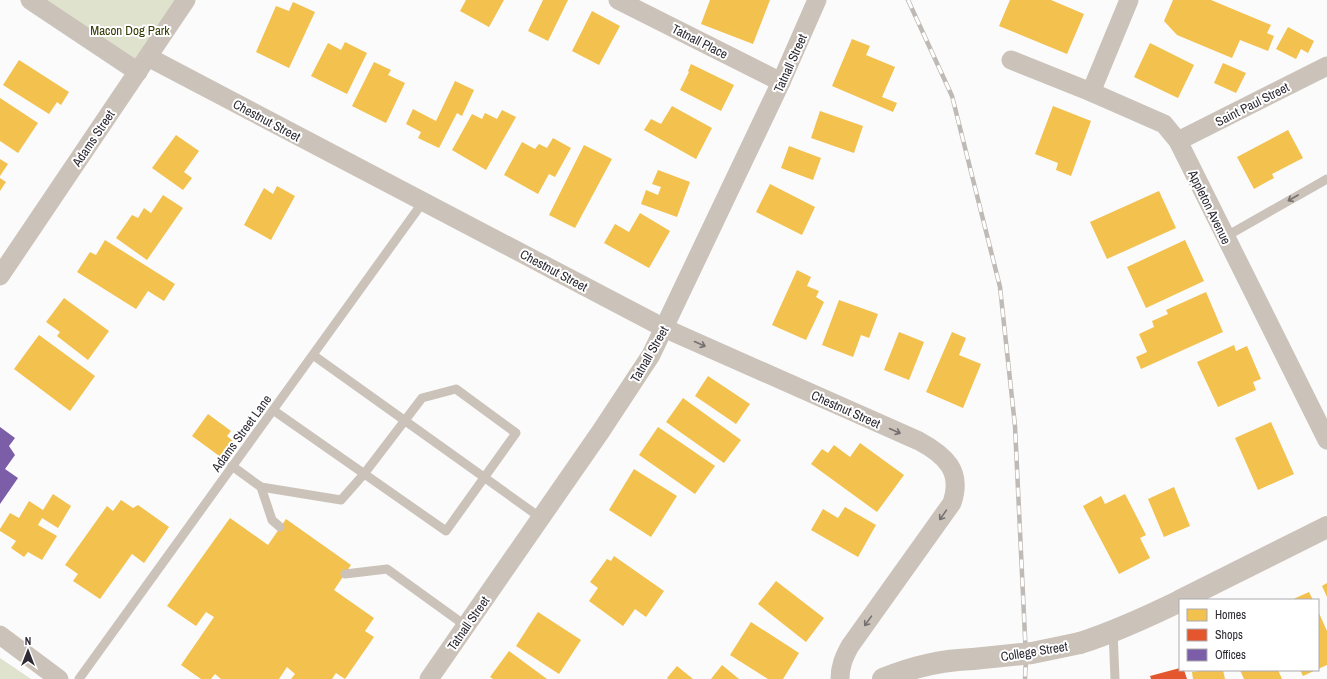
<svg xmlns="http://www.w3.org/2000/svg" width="1327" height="679" viewBox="0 0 1327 679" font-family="'Archivo Narrow',sans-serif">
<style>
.green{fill:#dfe2cd}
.homes{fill:#f2c14e}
.shops{fill:#e4572e}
.offices{fill:#7b5ea7}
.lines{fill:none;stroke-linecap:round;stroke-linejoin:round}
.service{stroke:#cbc2b9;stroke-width:9}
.minor{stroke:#cbc2b9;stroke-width:19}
.tertiary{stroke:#cbc2b9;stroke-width:22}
.rail-casing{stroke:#bfbab5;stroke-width:4.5}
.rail{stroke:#fff;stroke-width:3;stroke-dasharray:9;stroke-linecap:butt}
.tertiary-bridge{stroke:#cbc2b9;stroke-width:22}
.oneway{stroke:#756f70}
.labels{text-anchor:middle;stroke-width:4;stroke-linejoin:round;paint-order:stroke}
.park-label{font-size:13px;fill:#363b03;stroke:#fff}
.street-label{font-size:13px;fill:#2e2b34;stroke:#fff}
</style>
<rect width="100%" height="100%" fill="#fbfbfb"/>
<g class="green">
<path d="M32 0H186L139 72Z"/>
<path d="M0 658 31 679H0Z"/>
</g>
<g class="homes">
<path d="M466 0H504L489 27 460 11Z"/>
<path d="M543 0H568L548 41 528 31Z"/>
<path d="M710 0H770L753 44 701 24Z"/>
<path d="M1010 0H1051L1084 14 1067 54 999 26Z"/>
<path d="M1173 0H1211L1271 25 1267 33 1274 36 1268 51 1240 40 1232 58 1177 35 1164 21Z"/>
<path d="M293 2 315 12 289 68 256 52 276 6 289 11Z"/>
<path d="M592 11 620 26 599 65 572 51Z"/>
<path d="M1288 27 1314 41 1308 53 1301 49 1296 59 1276 49Z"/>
<path d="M852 39 870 46 866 55 895 67 882 97 897 103 893 112 832 86Z"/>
<path d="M345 42 367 53 347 94 311 76 328 43 341 50Z"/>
<path d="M1150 43 1194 65 1178 98 1134 77Z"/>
<path d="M19 60 69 92 61 105 57 102 49 114 3 85Z"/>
<path d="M374 62 391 70 388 75 405 83 386 123 352 106Z"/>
<path d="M1223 63 1246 73 1236 93 1214 83Z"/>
<path d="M691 64 734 85 721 111 680 90 689 72 688 71Z"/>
<path d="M455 81 474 90 462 116 457 113 439 148 418 138 421 132 406 124 413 109 436 121Z"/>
<path d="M0 98 38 123 18 153 0 141Z"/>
<path d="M672 106 712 128 696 159 644 130 651 119 661 124Z"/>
<path d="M1053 106 1091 121 1071 176 1056 170 1058 163 1035 154Z"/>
<path d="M502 110 516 117 486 170 452 150 472 114 482 119 485 113 497 119Z"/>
<path d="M820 111 863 126 854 153 811 138Z"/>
<path d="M1288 130 1303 158 1272 174 1274 178 1254 189 1237 157Z"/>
<path d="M176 135 199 151 184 172 192 178 183 190 152 168Z"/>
<path d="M553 138 571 148 555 177 549 174 538 194 504 175 522 142 535 149 539 144 547 148Z"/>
<path d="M584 145 612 159 575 228 549 215Z"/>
<path d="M789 146 821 158 813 180 781 168Z"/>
<path d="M0 159 8 164 0 176Z"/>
<path d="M658 170 690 182 677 217 641 204 646 190 658 195 661 187 652 184Z"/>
<path d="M0 178 6 182 0 191Z"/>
<path d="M770 184 815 207 802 235 756 212Z"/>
<path d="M277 186 295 196 271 240 244 225 264 188 273 194Z"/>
<path d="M1159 191 1176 228 1107 259 1090 222Z"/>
<path d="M163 195 183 208 147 260 116 238 132 215 138 218 144 208 151 213Z"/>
<path d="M640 213 670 231 649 268 604 243 615 224 629 232Z"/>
<path d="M105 240 175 284 164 301 148 291 136 309 77 272 90 252 96 255Z"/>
<path d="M1185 240 1204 281 1146 308 1127 267Z"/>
<path d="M797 270 811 277 807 286 819 291 816 297 824 302 806 340 772 325Z"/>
<path d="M1206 292 1223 332 1141 369 1136 357 1147 352 1139 334 1154 327 1152 321 1168 314 1166 310Z"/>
<path d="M64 298 109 331 88 360 57 336 60 332 46 322Z"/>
<path d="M839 300 878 314 869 338 861 335 853 357 822 345Z"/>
<path d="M899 332 924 342 909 380 884 370Z"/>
<path d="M952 332 966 338 959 355 981 364 963 408 926 392Z"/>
<path d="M39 335 95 376 70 411 14 369Z"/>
<path d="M1234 345 1236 351 1247 346 1261 379 1253 382 1256 390 1218 407 1197 362Z"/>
<path d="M708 376 750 404 736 424 695 396Z"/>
<path d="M683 398 741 440 724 463 666 422Z"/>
<path d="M208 414 231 431 227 436 234 442 222 458 192 436Z"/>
<path d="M1271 422 1294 474 1258 490 1235 438Z"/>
<path d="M658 427 715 466 695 494 639 455Z"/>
<path d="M860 443 904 475 877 512 811 464 822 449 828 453 834 445 850 457Z"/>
<path d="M634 469 677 496 651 537 609 510Z"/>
<path d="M1174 487 1190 526 1164 537 1148 499Z"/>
<path d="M53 494 71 506 58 528 42 518 38 525 57 536 42 560 28 552 24 557 11 548 16 541 0 531V529L10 513 19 518 29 501 43 510Z"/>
<path d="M1125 494 1146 535 1140 538 1150 558 1119 574 1083 506 1101 496 1105 504Z"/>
<path d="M121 500 133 508 138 505 169 527 144 563 132 554 100 599 73 581 78 574 65 565 107 506 113 511Z"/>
<path d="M845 507 876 525 858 557 811 530 823 509 838 518Z"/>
<path d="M230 518 268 545 286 519 351 565 334 590 374 618 365 631 374 637 345 679 336 673 332 679H291L295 674 287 667 279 679H221L215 674 211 679H201L181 665 214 617 206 612 196 626 167 606Z"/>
<path d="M614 556 664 591 646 617 635 609 623 626 589 601 598 588 590 582 607 559 611 561Z"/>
<path d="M776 581 824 618 806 642 758 604Z"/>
<path d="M1327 583V597L1322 586Z"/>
<path d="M1309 592 1313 600H1291Z"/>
<path d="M1318 611 1327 631V665L1318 669Z"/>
<path d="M538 612 581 640 559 674 516 646Z"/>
<path d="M751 622 799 653 783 679H768L730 655Z"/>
<path d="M509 651 547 679H493L490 677Z"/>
<path d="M722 665 739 679H711Z"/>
<path d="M677 666 693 679H668L667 678Z"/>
<path d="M1207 670H1223L1225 679H1193L1192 672Z"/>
<path d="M1240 670H1278L1282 679H1244Z"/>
<path d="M1300 670H1316L1303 676Z"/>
</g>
<path class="shops" d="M1180 668V670H1184L1187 679H1151L1150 676Z"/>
<path class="offices" d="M0 427 15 438 9 446 15 455 5 469 18 478 0 504Z"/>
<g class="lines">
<g class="service">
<path d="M1225 237 1327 179"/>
<path d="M313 355 541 518"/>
<path d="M232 466 261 487 341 500 364 474 422 398 456 389 516 433 446 531 273 410"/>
<path d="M261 487 272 520 280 527"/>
<path d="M345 574 387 569 466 626"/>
<path d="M1113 631 1115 679"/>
<path d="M79 679 423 202"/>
</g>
<g class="minor">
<path d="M30 0 138 72"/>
<path d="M618 0 781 82"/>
<path d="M148 57 664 328 919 441C945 455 963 471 952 503L850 646C844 657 840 666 840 679"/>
<path d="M1011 60 1091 92 1164 124 1178 141 1327 440"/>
<path d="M1091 92 1129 0"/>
<path d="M1178 141 1327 66"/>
<path d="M0 276 186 0"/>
<path d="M0 635 59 679"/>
<path d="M429 679 601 431 651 355 781 82 817 0"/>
</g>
<g class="tertiary">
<path d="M1181 600 1327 527"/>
<path d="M1080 643C1115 632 1147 617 1180 601"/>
<path d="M883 679C912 667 941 660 973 659"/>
</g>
<g class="rail-casing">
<path id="rail" d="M908 0 952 96 1000 287 1015 426 1026 658 1025 679"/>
</g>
<use href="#rail" class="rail"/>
<path class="tertiary-bridge" d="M973 659 1032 653 1080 643"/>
</g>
<defs><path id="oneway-shaft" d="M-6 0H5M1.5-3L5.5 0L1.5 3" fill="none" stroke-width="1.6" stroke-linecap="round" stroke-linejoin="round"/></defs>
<g class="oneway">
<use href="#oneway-shaft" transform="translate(1293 198) rotate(150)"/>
<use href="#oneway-shaft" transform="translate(700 344) rotate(24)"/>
<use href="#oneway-shaft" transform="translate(895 431) rotate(24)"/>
<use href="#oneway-shaft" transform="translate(943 515) rotate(125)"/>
<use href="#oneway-shaft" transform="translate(868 621) rotate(126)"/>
</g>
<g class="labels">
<g class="park-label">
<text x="130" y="35">Macon Dog Park</text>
</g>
<g class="street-label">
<text transform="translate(700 41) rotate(27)" y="5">Tatnall Place</text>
<text transform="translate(790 63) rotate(-66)" y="5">Tatnall Street</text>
<text transform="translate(1252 104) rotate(-27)" y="5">Saint Paul Street</text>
<text transform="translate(267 120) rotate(28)" y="5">Chestnut Street</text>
<text transform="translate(93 138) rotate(-56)" y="5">Adams Street</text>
<text transform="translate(1210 207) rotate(64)" y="5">Appleton Avenue</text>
<text transform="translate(554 270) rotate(28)" y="5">Chestnut Street</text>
<text transform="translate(649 354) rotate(-60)" y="5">Tatnall Street</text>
<text transform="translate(846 409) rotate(24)" y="5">Chestnut Street</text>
<text transform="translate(241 433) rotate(-54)" y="5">Adams Street Lane</text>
<text transform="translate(468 623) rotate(-55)" y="5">Tatnall Street</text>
<text transform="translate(1034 651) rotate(-9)" y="5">College Street</text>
</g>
</g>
<rect x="1179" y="599" width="140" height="72" fill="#ffffff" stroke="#abaaae"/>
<rect x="1187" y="609" width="20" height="12" fill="#f2c14e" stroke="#abaaae"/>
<text x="1215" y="619" font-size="12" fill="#2e2b34">Homes</text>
<rect x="1187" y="629" width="20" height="12" fill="#e4572e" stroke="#abaaae"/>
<text x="1215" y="639" font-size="12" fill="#2e2b34">Shops</text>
<rect x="1187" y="649" width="20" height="12" fill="#7b5ea7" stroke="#abaaae"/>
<text x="1215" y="659" font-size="12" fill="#2e2b34">Offices</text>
<g transform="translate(28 651)" stroke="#ffffff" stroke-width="3" paint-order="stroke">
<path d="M0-3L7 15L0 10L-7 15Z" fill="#2e2b34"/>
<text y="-6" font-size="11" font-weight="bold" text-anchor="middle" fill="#2e2b34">N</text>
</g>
</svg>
